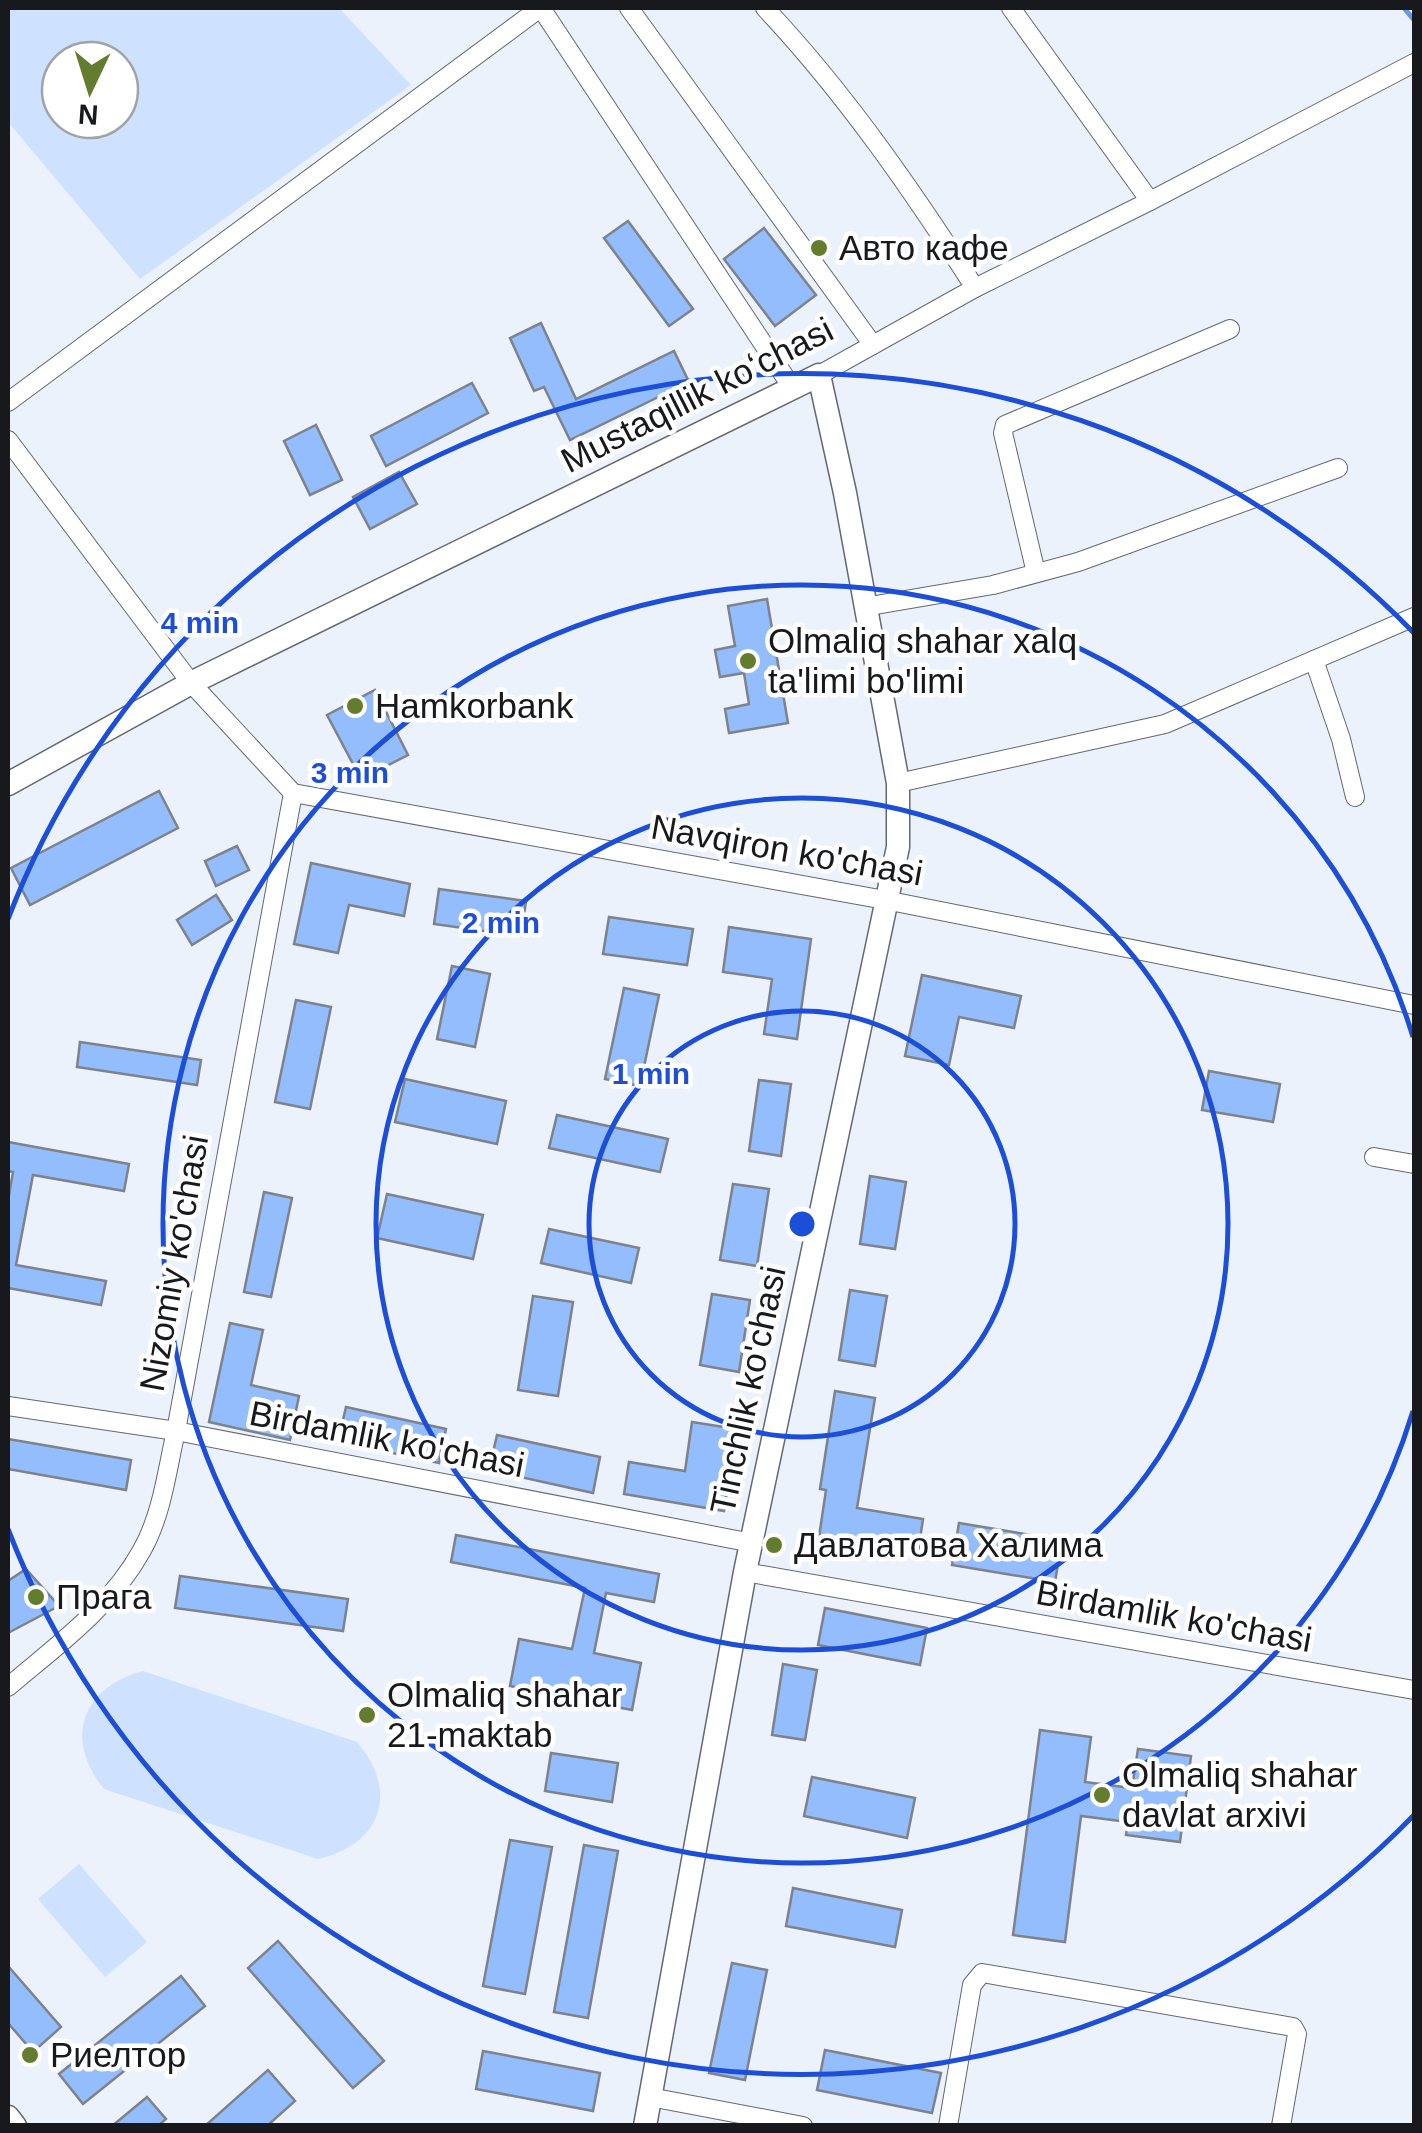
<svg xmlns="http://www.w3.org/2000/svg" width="1422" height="2133" viewBox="0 0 1422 2133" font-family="Arial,sans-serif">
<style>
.green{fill:#cee1fe;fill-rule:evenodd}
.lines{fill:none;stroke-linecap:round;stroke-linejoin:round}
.stream{stroke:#6698e7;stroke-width:5}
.building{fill:#94bdfe;stroke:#7d828b;stroke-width:2.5}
.minor-casing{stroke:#636871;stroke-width:20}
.major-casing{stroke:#636871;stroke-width:25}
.minor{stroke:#fff;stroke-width:18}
.major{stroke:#fff;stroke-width:22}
.ring{fill:none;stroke:#1d4ed8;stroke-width:5}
.poi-dot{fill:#647c2e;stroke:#fff;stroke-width:4}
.labels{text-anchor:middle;stroke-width:9;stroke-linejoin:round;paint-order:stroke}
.poi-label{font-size:35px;fill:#17191c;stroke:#fff;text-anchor:start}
.street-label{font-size:35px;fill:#17191c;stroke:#fff}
.centre{fill:#1d4ed8;stroke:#fff;stroke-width:5}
.ring-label{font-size:30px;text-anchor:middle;font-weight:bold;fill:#1d4ed8;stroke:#fff;stroke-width:9;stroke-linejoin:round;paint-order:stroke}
</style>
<rect width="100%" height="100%" fill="#ecf2fc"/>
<g class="green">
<path d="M8 8H339L411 85 140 279 8 122ZM60 60H120V120H60Z"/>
<path d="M143 1671 357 1742C400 1792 381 1845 318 1859L104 1789C63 1739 82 1687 143 1671Z"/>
<path d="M79 1864 147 1942 105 1977 38 1899Z"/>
</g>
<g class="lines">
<path class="stream" d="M1404 8 1414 20"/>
</g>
<g class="building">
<path d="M628 221 693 309 669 326 604 238Z"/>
<path d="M764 228 816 295 775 326 724 259Z"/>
<path d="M541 323 576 399 674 351 689 382 570 440 544 387 534 391 510 338Z"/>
<path d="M472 383 488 413 386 466 371 436Z"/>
<path d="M316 425 342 480 310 495 284 441Z"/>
<path d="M399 472 417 504 370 529 353 497Z"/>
<path d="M767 599 788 723 729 733 725 709 749 704 744 673 720 677 715 650 735 646 728 606Z"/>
<path d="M375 690 408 755 361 779 327 715Z"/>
<path d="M159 791 178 828 30 905 11 868Z"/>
<path d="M237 846 249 870 216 886 205 861Z"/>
<path d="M311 863 410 884 404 916 349 905 338 953 294 944Z"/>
<path d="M439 889 526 901 521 936 434 924Z"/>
<path d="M216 895 232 920 192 945 177 920Z"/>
<path d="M609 917 693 929 687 965 603 954Z"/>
<path d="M729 927 811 939 797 1039 764 1034 772 979 723 972Z"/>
<path d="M452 966 490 974 475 1047 437 1039Z"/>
<path d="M922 975 1021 996 1014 1028 959 1017 949 1065 905 1056Z"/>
<path d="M624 988 659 995 640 1086 605 1079Z"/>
<path d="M296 1000 331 1007 310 1109 275 1102Z"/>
<path d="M80 1042 201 1060 197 1085 77 1067Z"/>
<path d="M1209 1071 1280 1084 1273 1122 1202 1110Z"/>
<path d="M405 1079 506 1101 497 1144 395 1122Z"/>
<path d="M759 1080 791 1084 781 1156 749 1151Z"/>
<path d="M557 1115 668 1139 660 1172 549 1148Z"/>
<path d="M8 1142 129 1164 124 1191 33 1175 16 1265 106 1281 101 1305 8 1288V1201L13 1172 8 1171Z"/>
<path d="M870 1176 906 1182 895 1249 860 1244Z"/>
<path d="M733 1184 769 1189 757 1266 720 1260Z"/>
<path d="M264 1192 292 1198 271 1297 244 1292Z"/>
<path d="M387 1194 483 1215 473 1259 377 1238Z"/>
<path d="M549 1229 639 1248 631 1283 541 1263Z"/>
<path d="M850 1290 887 1296 875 1366 839 1360Z"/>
<path d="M712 1294 750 1300 739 1372 700 1365Z"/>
<path d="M533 1296 573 1302 558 1396 518 1390Z"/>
<path d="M230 1323 263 1330 251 1385 299 1396 290 1440 209 1422Z"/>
<path d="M835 1391 875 1398 857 1508 923 1519 918 1553 819 1537 826 1490 820 1489Z"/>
<path d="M346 1407 446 1429 439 1463 338 1441Z"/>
<path d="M692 1422 737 1429 724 1511 624 1494 629 1462 685 1471Z"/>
<path d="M497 1435 600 1457 593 1493 489 1470Z"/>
<path d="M8 1439 131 1460 126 1490 8 1469Z"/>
<path d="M959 1523 1062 1540 1055 1582 952 1565Z"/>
<path d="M456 1535 659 1574 654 1602 606 1593 594 1653 641 1663 632 1710 510 1686 519 1639 572 1649 585 1588 451 1562Z"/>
<path d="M26 1569 59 1606 8 1633V1581Z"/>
<path d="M180 1576 348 1599 343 1631 175 1608Z"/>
<path d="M825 1608 927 1628 920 1665 818 1645Z"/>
<path d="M783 1664 817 1670 805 1740 772 1735Z"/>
<path d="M1040 1730 1091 1737 1085 1782 1132 1788 1138 1749 1191 1756 1180 1842 1126 1835 1128 1822 1081 1816 1065 1942 1013 1935Z"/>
<path d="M551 1753 618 1763 612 1802 545 1791Z"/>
<path d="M812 1777 915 1798 907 1838 804 1816Z"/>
<path d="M510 1840 552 1847 525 1994 483 1986Z"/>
<path d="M584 1845 618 1851 588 2018 554 2012Z"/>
<path d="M793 1888 902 1910 895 1947 786 1926Z"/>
<path d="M278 1941 384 2061 353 2088 248 1968Z"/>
<path d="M732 1963 767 1970 745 2080 709 2073Z"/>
<path d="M8 1966 61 2027 33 2052 8 2023Z"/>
<path d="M181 1976 205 2006 83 2104 59 2074Z"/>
<path d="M825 2050 941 2073 932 2113 817 2090Z"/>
<path d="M483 2051 600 2073 593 2111 476 2089Z"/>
<path d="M268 2070 295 2101 267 2126H205Z"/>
<path d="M147 2097 166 2119 158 2126H112Z"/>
</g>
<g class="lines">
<g class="minor-casing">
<g id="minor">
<path d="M541 8 793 389"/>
<path d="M629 8 873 345"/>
<path d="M765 8C845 93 912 190 975 288"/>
<path d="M1011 8 1150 201"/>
<path d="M819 375 975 288 1150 201 1414 63"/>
<path d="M8 402 540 8"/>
<path d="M8 440 191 683 293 793 885 900 1414 1005"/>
<path d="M1036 573 1003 433 1005 425 1230 329"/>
<path d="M864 607 993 585 1078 562 1338 468"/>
<path d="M1314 660 1341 739 1355 797"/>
<path d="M898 783 1165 724 1414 617"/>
<path d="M1374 1157 1414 1164"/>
<path d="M8 1406 176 1431 752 1543"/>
<path d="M745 1572 1414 1690"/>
<path d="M8 1687C56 1646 111 1607 142 1550 162 1515 167 1470 176 1431L293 793"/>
<path d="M650 2097 803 2126"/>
<path d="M948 2126 972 1985 982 1973 1293 2027 1297 2034 1281 2126"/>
</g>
</g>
<g class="major-casing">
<g id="major">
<path d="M8 784 191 683 819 375 845 493 898 783V847L745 1572 645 2126"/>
<path d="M8 2117 15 2126"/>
</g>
</g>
<use href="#minor" class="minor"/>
<use href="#major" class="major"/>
</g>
<g class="ring">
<circle cx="802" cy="1224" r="213"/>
<circle cx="802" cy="1224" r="426"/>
<path d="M1413 1411A639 639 0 1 1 1413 1037"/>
<path d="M1414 1815A851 851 0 0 1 8 1529M8 919A851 851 0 0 1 1414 633"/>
</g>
<g class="poi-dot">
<circle cx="819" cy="248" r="10"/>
<circle cx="748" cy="661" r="10"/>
<circle cx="355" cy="706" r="10"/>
<circle cx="774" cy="1545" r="10"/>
<circle cx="36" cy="1597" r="10"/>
<circle cx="367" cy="1715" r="10"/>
<circle cx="1102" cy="1795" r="10"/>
<circle cx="30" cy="2055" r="10"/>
</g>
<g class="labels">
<g class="poi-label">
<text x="839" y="260">Авто кафе</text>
<text x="768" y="653">Olmaliq shahar xalq<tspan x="768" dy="40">ta'limi bo'limi</tspan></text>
<text x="375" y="718">Hamkorbank</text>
<text x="794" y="1557">Давлатова Халима</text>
<text x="56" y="1609">Прага</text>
<text x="387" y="1707">Olmaliq shahar<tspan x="387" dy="40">21-maktab</tspan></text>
<text x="1122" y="1787">Olmaliq shahar<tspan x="1122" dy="40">davlat arxivi</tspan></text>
<text x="50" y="2067">Риелтор</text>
</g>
<g class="street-label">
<text transform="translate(697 395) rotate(-27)" y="12">Mustaqillik koʻchasi</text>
<text transform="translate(787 850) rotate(10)" y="12">Navqiron ko'chasi</text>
<text transform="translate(174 1263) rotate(-80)" y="12">Nizomiy ko'chasi</text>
<text transform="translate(748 1390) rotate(-78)" y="12">Tinchlik ko'chasi</text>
<text transform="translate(387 1439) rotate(11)" y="12">Birdamlik ko'chasi</text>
<text transform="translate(1174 1616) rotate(10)" y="12">Birdamlik ko'chasi</text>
</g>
</g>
<circle cx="802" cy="1224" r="15" class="centre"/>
<g class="ring-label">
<text x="200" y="633">4 min</text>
<text x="350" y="783">3 min</text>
<text x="501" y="933">2 min</text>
<text x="651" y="1084">1 min</text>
</g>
<rect width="1422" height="2133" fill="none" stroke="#17191c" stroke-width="20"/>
<g transform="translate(90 90) rotate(184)"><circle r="48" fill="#ffffff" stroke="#a2a3a4" stroke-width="2.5"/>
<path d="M0-8L18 38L0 25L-18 38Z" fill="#647c2e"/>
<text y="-15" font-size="28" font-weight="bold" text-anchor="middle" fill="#17191c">N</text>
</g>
</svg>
